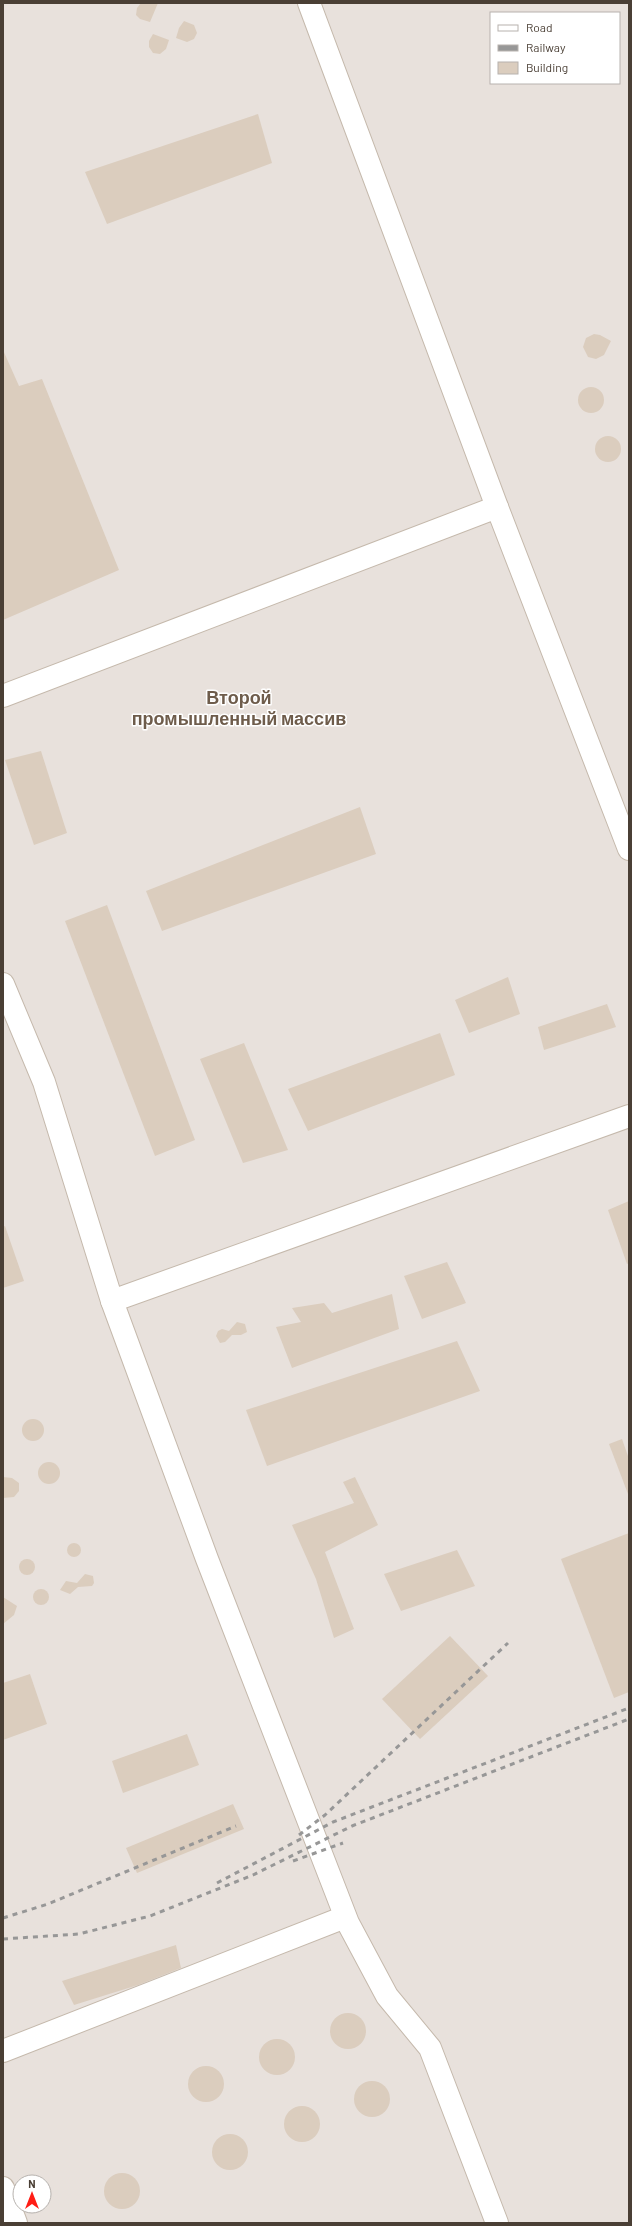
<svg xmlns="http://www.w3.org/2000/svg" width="632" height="2226" viewBox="0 0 632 2226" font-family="Barlow,sans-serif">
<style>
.industrial{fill:#e8e1dc;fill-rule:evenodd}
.building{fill:#dbcdbe}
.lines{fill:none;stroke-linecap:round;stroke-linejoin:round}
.minor-casing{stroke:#c5b9ac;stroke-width:24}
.minor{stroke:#fff;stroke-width:22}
.rail{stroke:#979797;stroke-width:3;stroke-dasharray:5 5;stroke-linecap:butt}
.labels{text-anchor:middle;stroke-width:3;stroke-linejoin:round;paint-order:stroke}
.district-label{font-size:18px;font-weight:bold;fill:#6e5c4b;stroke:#fff}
</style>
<rect width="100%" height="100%" fill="#f5f0e7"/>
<path class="industrial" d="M3 3H629V2223H3ZM491 13H619V83H491ZM20 2182H44V2206H20Z"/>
<g class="building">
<path d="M141 3H158L150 22 140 19 136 15 137 8Z"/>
<path d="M184 21 194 25 197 33 194 39 187 42 176 38 179 28Z"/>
<path d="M153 34 169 40 166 49 160 54 153 53 149 47V41Z"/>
<path d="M258 114 272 163 107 224 85 172Z"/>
<path d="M594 334 600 335 611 341 604 355 596 359 588 357 583 347 586 338Z"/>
<path d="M3 350 19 386 42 379 119 570 3 620Z"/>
<circle cx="591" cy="400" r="13"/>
<circle cx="608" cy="449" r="13"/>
<path d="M41 751 67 833 34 845 5 760Z"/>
<path d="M360 807 376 854 162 931 146 891Z"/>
<path d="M107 905 195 1140 155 1156 65 921Z"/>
<path d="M508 977 520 1014 469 1033 455 1000Z"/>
<path d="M607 1004 616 1027 544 1050 538 1027Z"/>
<path d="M440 1033 455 1075 308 1131 288 1089Z"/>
<path d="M244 1043 288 1150 243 1163 200 1059Z"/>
<path d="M629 1201V1263L627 1264 608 1210Z"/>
<path d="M5 1226 24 1281 3 1288V1227Z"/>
<path d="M447 1262 466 1303 422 1319 404 1276Z"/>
<path d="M392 1294 399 1329 292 1368 276 1327 301 1322 292 1308 324 1303 332 1313Z"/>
<path d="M237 1322 245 1324 247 1332 241 1335H232L225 1342 220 1343 216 1336 218 1331 222 1329 229 1331Z"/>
<path d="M457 1341 480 1391 267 1466 246 1410Z"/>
<circle cx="33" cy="1430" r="11"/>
<path d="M622 1439 629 1459 628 1494 609 1444Z"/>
<circle cx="49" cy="1473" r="11"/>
<path d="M3 1477 12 1478 19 1483V1491L14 1497 3 1498Z"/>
<path d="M355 1477 378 1525 325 1552 354 1629 334 1638 316 1579 292 1525 354 1503 343 1482Z"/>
<path d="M629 1533V1692L614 1698 561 1559Z"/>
<circle cx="74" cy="1550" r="7"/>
<path d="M457 1550 475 1586 401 1611 384 1574Z"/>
<circle cx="27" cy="1567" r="8"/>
<path d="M85 1574 93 1576 94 1583 92 1586 78 1587 70 1594 60 1590 66 1581 77 1583Z"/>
<circle cx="41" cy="1597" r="8"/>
<path d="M3 1597 17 1606 14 1615 3 1624Z"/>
<path d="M450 1636 488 1676 420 1739 382 1699Z"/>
<path d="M30 1674 47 1724 3 1740V1683Z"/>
<path d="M187 1734 199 1765 123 1793 112 1761Z"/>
<path d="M233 1804 244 1829 137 1873 126 1848Z"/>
<path d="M176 1945 181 1968 138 1985 74 2005 62 1981Z"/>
<circle cx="348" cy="2031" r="18"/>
<circle cx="277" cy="2057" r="18"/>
<circle cx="206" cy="2084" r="18"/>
<circle cx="372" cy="2099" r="18"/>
<circle cx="302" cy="2124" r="18"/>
<circle cx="230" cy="2152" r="18"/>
<circle cx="122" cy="2191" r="18"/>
</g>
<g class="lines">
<g class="minor-casing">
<g id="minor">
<path d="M309 3 497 507"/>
<path d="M3 696 497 507 629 849"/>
<path d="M3 984 44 1082 112 1301 207 1559 348 1923 387 1996 430 2048 497 2223"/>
<path d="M112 1301 629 1116"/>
<path d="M3 2051 345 1917"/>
<path d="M3 2188 16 2223"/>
</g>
</g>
<use href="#minor" class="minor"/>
<g class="rail">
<path d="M299 1835 325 1815 508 1643"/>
<path d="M293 1861 343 1843"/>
<path d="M217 1883 333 1822 629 1708"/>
<path d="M3 1918 48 1904 236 1826"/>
<path d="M3 1939 79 1934 150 1916 253 1875 352 1826 629 1719"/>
</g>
</g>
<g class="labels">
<g class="district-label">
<text x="239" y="704">Второй<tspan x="239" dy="21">промышленный массив</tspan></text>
</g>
</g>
<rect width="632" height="2226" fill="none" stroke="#4a3f35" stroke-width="8"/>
<rect x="490" y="12" width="130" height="72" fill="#ffffff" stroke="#b7b2ae"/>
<rect x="498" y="25" width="20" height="6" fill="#ffffff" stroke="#b7b2ae"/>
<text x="526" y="32" font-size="12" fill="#4a3f35">Road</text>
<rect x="498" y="45" width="20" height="6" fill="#979797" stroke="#b7b2ae"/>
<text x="526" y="52" font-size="12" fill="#4a3f35">Railway</text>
<rect x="498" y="62" width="20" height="12" fill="#dbcdbe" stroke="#b7b2ae"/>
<text x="526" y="72" font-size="12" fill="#4a3f35">Building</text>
<g transform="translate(32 2194)"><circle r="19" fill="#ffffff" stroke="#b7b2ae"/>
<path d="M0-3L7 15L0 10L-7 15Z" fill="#ff1d15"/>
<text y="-6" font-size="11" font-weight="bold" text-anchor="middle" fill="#4a3f35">N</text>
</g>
</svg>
